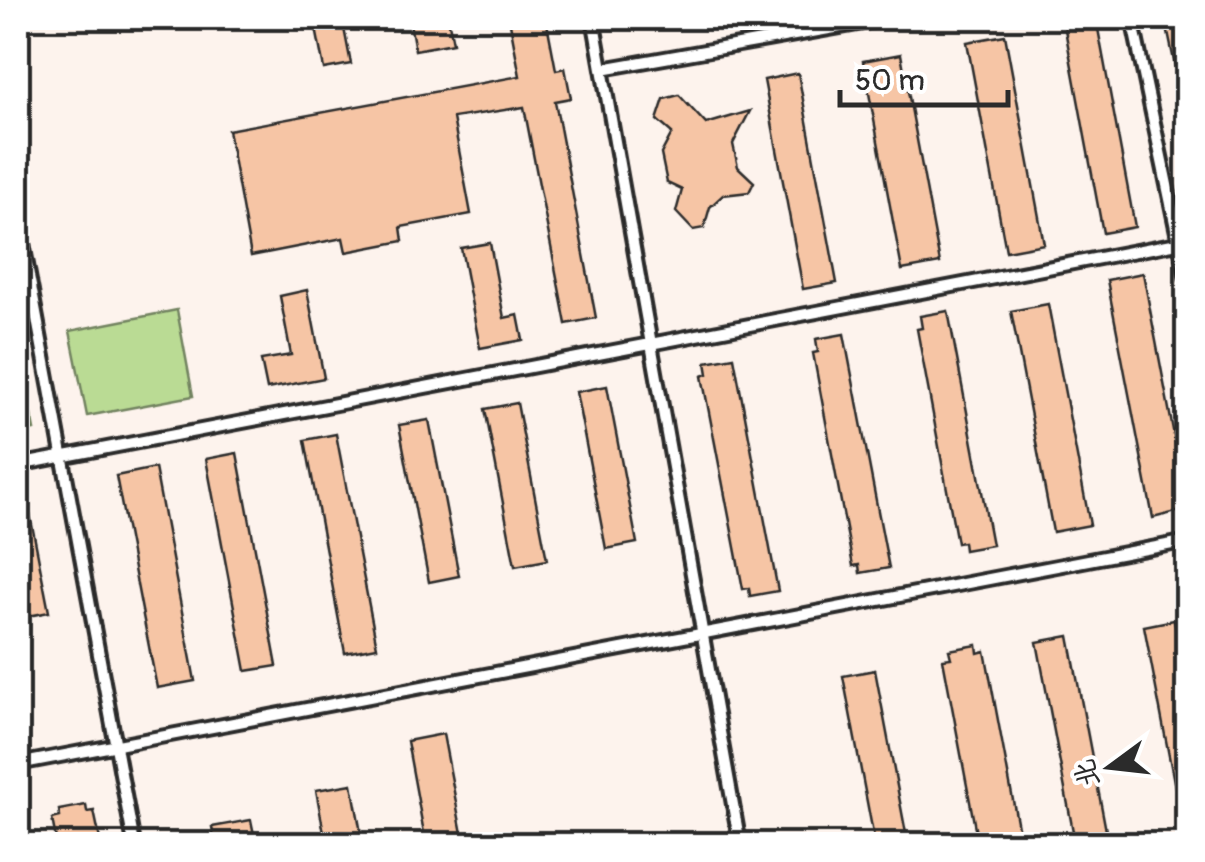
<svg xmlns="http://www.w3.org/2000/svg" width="1205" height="862" viewBox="0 0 1205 862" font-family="Pangolin,'LXGW WenKai TC',sans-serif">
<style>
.green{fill:#badb94;stroke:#728360;stroke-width:2.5}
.building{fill:#f6c5a5;stroke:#2b2b2b;stroke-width:2.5}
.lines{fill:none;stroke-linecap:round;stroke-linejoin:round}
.service-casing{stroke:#2b2b2b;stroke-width:18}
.service{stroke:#fff;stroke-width:10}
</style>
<rect width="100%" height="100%" fill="#fdf3ed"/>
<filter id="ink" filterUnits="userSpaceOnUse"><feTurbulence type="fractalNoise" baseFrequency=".01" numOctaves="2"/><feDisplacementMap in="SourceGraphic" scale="20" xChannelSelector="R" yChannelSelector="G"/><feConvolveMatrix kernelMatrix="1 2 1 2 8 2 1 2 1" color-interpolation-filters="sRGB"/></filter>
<g filter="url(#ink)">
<g class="green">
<polygon points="177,310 193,396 87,416 70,331"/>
<polygon points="18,346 34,430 18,433"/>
</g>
<g class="building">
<polygon points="314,18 342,18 351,64 324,69"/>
<polygon points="409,18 448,18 453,43 415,50"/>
<polygon points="509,18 546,18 556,70 565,68 571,98 555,101 596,318 566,324 524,107 453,118 471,214 401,227 403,241 346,252 343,238 251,256 228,130 520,76"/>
<polygon points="1096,18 1135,227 1103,233 1064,24"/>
<polygon points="1165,18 1188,18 1188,85 1179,85"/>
<polygon points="1005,35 1044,244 1006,251 967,42"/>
<polygon points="901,54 940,263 902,270 863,61"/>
<polygon points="798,73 837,283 803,289 764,80"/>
<polygon points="679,95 706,124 750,111 733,144 738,167 754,182 749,192 723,195 710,207 704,228 693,230 676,212 682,190 667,183 661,154 672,133 657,120 664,99"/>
<polygon points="490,243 504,318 518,315 523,340 480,348 461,248"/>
<polygon points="1143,273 1188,509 1153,518 1107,280"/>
<polygon points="307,290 324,378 267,389 261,360 291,355 280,296"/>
<polygon points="1048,304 1090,525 1053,532 1011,311"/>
<polygon points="948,311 992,545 964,550 963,542 957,543 917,329 922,328 920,316"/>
<polygon points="844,334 889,568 860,573 859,565 853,566 813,353 818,352 816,339"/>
<polygon points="734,357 778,591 750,596 749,588 743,589 702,376 708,374 706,362"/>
<polygon points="607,386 637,543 606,549 576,392"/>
<polygon points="517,403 547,560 515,566 485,409"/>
<polygon points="429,420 459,576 429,582 399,425"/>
<polygon points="336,434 377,647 345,653 305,440"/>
<polygon points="237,453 277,666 246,671 206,459"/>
<polygon points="155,468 195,681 157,688 116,476"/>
<polygon points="26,494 49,612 18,618 18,495"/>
<polygon points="1174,620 1188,689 1188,807 1179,808 1144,626"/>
<polygon points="1069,636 1107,836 1075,842 1037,642"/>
<polygon points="977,645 978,653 985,651 1021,843 978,844 943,659 951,658 949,650"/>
<polygon points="875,670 908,844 875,844 843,676"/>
<polygon points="443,734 464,844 426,844 407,741"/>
<polygon points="352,784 363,844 326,844 316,790"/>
<polygon points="86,805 87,812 94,811 101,844 57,844 52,819 60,817 59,810"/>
<polygon points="251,820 256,844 215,844 212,827"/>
</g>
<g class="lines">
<defs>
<g id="service">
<polyline points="593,18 740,844"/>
<polyline points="1132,18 1188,285"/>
<polyline points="602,69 892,18"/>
<polyline points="18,216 134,844"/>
<polyline points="18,465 1188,241"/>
<polyline points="18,764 1188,541"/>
</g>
</defs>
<use href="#service" class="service-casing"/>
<use href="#service" class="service"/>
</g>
</g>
<rect width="1205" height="862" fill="none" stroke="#fff" stroke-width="60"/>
<rect x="30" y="30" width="1145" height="802" fill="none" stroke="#2b2b2b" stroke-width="4" filter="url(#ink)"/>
<g transform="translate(1110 767) rotate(255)" stroke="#ffffff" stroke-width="8" paint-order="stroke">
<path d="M0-8L18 38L0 25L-18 38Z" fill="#2b2b2b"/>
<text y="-15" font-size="28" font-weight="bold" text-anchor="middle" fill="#2b2b2b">北</text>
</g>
<path d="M840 90v15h168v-15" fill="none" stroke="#2b2b2b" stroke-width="5"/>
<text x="855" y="90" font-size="30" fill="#2b2b2b" stroke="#ffffff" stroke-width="8" paint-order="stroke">50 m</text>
</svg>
